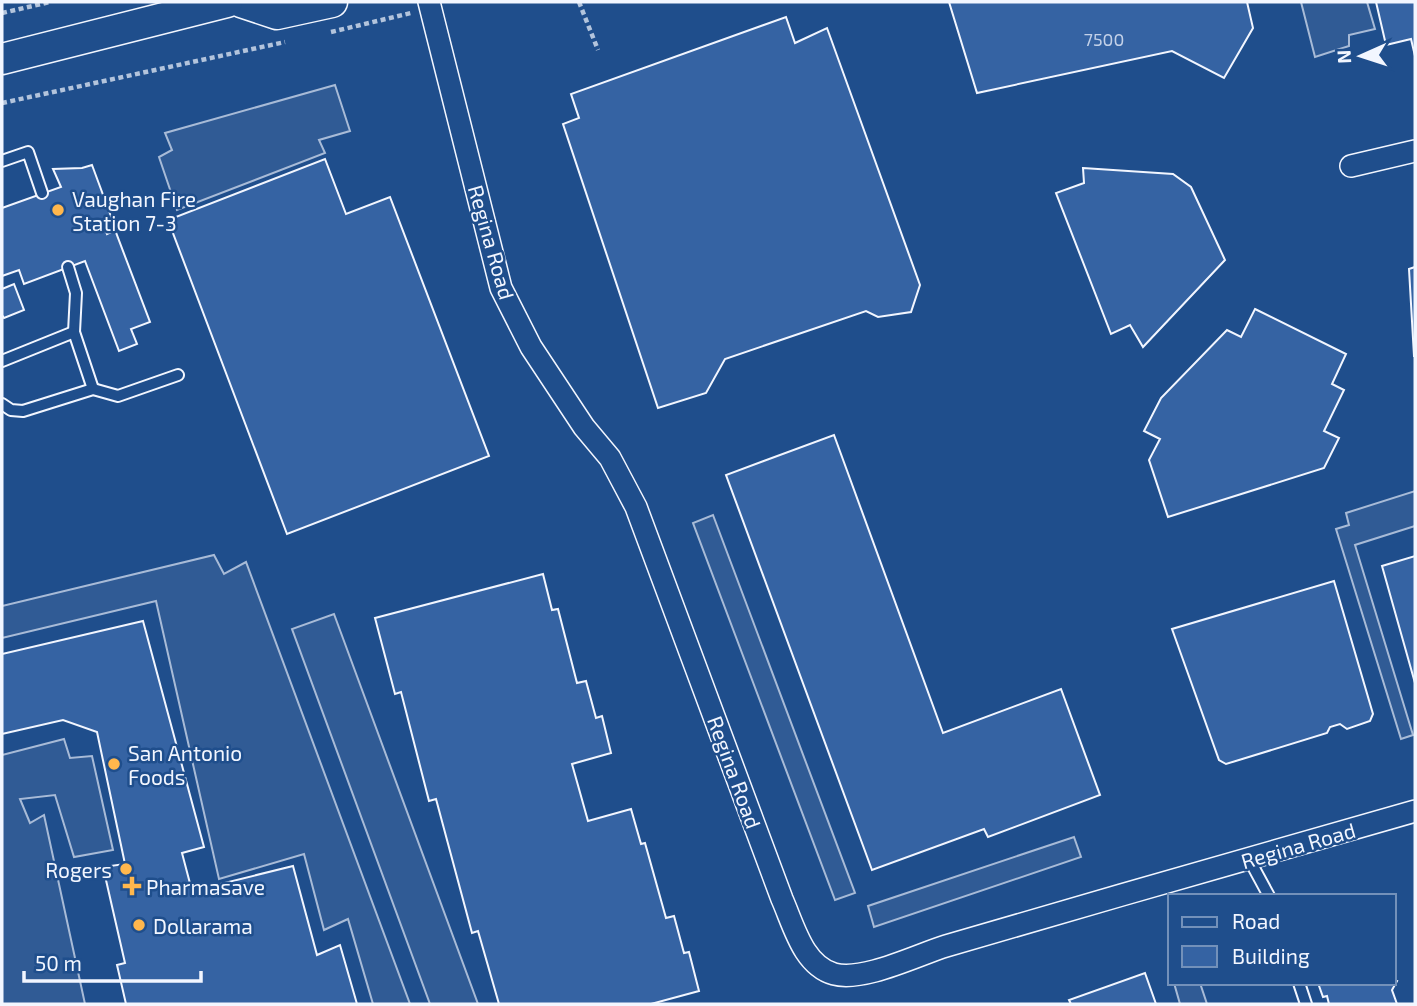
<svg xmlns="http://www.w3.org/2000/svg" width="1417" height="1006" viewBox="0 0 1417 1006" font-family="'Exo 2',sans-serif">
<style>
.parking{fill:#305b95;stroke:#a8bbd7;stroke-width:2}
.building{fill:#3563a3;stroke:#f2f6ff;stroke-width:2}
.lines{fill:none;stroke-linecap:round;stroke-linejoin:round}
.service-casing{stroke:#f2f6ff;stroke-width:14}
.minor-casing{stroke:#f2f6ff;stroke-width:24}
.secondary-casing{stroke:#f2f6ff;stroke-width:33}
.path{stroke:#b3c4dc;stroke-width:4.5;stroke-dasharray:5 3.5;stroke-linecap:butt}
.service{stroke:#1f4e8c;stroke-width:10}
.minor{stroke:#1f4e8c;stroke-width:21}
.secondary{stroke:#1f4e8c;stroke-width:30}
.poi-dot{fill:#ffb74d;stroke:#1f4e8c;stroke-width:2.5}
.labels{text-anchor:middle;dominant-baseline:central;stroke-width:5;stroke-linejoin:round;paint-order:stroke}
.number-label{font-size:18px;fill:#c3d1e8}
.poi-label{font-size:21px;fill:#f2f6ff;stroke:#1f4e8c;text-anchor:start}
.street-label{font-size:21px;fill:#f2f6ff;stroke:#1f4e8c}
</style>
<rect width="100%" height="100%" fill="#1f4e8c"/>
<g class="parking">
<polygon points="1301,2 1367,2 1375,29 1349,35 1349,46 1315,57"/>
<polygon points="335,85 350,131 319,140 325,153 177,210 159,157 172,150 165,133"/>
<polygon points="1415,491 1415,526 1355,545 1413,735 1401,739 1336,529 1349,525 1346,513"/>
<polygon points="713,515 855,893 835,900 693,523"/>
<polygon points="214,555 224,574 246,562 410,1004 373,1004 348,919 324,930 304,854 219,879 156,601 2,638 2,606"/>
<polygon points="334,614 478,1004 430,1004 292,629"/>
<polygon points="64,739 70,758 92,756 113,850 74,857 55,795 20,799 30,823 44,815 85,1004 2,1004 2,755"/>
<polygon points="1074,837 1081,857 874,927 868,906"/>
<polygon points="1174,983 1200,983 1207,1004 1180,1004"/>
</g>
<g class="building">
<polygon points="949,2 1247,2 1253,28 1224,78 1172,51 977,93"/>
<polygon points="1376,2 1415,2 1415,56 1411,39 1386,45"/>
<polygon points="786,17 795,43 827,28 920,285 911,312 878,317 866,311 725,359 706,393 658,408 563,124 579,118 571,94"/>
<polygon points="325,159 346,214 390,197 489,456 287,534 168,220"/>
<polygon points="92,165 112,219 103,223 107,234 115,230 150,322 131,329 137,344 119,351 85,261 24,284 19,270 2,276 2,208 61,187 53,169 82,168"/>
<polygon points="1083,168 1173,174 1191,187 1225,260 1143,347 1130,325 1111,334 1056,193 1084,183"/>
<polygon points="1415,267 1415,356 1414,356 1409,269"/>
<polygon points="14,284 24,310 4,318 2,315 2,289"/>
<polygon points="1255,309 1346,354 1332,384 1344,390 1324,431 1339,438 1324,468 1168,517 1149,460 1160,439 1144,431 1161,398 1227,330 1241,337"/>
<polygon points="834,435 943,733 1061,689 1100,795 988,837 984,829 872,870 726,475"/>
<polygon points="1415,556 1415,683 1382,566"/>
<polygon points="543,574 552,610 558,609 577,683 586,681 596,718 602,716 611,753 572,764 588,821 631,809 641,844 645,843 666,918 674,916 684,953 689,952 699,991 651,1004 499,1004 478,931 472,933 436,799 429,801 401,692 395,694 375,618"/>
<polygon points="1334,581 1373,714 1370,721 1347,729 1340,724 1330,727 1327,733 1226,764 1219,760 1172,629"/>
<polygon points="143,621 204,847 182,853 192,891 293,866 317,955 340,945 357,1004 126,1004 117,965 125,963 103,867 125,864 97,732 63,720 2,734 2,654"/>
<polygon points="1145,973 1156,1004 1071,1004 1069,1000"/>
<polygon points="1394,980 1397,981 1392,990 1397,1004 1329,1004 1327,996 1323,997 1318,983 1394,983"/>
</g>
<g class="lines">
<defs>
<g id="service">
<polyline points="2,161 28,152 42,193"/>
<polyline points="68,267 76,293 74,332"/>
<polyline points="2,361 74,332 93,389"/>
<polyline points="2,404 11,410 23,411 93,389 118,396 178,375"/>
<polyline points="1249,859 1269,896"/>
<polyline points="1299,983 1306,1004"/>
</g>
<g id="minor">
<path d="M 429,2 L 501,288 L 531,347 L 584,427 L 610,458 L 636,507 L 782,899 C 794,926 803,965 834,974 C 863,982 917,955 946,946 C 1102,900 1259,856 1415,811"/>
<polyline points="1351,166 1415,151"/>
</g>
<g id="secondary">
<polyline points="241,2 277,14 332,2"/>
<polyline points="2,59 227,2"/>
</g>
</defs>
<use href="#service" class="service-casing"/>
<use href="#minor" class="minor-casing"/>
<use href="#secondary" class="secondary-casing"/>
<g class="path">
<polyline points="579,2 598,50"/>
<polyline points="2,13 50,2"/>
<polyline points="331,32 411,13"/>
<polyline points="2,103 285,42"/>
</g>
<use href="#service" class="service"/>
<use href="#minor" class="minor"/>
<use href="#secondary" class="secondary"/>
</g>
<g class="poi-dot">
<circle cx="58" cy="210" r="7"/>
<circle cx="114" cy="764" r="7"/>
<circle cx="126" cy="869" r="7"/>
<path d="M128.5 875.5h7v7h7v7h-7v7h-7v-7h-7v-7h7z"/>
<circle cx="139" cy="925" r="7"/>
</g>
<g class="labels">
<g class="number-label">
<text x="1104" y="39">7500</text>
</g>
<g class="poi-label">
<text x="72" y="198">Vaughan Fire<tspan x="72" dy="24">Station 7-3</tspan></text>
<text x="128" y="752">San Antonio<tspan x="128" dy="24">Foods</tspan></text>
<text x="112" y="869" text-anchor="end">Rogers</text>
<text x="146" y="886">Pharmasave</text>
<text x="153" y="925">Dollarama</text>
</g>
<g class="street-label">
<text transform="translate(492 242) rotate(74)">Regina Road</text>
<text transform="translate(735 772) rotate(70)">Regina Road</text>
<text transform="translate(1298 845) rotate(-16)">Regina Road</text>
</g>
</g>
<rect width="1417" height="1006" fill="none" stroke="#f2f6ff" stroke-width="7"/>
<rect x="1168" y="894" width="228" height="91" fill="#1f4e8c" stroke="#7391ba" stroke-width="2"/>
<rect x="1182" y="917" width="35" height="10" fill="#1f4e8c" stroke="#7391ba" stroke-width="2"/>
<text x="1232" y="929" font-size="21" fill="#f2f6ff">Road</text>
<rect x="1182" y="946" width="35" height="21" fill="#3563a3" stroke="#7391ba" stroke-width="2"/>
<text x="1232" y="964" font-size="21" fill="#f2f6ff">Building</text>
<g transform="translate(1361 56) rotate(267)" stroke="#1f4e8c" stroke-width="5" paint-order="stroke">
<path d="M0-5L12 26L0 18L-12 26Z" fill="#f2f6ff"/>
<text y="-10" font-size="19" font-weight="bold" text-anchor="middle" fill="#f2f6ff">N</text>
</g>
<path d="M24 971v10h177v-10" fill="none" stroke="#f2f6ff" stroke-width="3.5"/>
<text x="35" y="971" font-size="21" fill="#f2f6ff" stroke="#1f4e8c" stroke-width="5" paint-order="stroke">50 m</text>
</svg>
